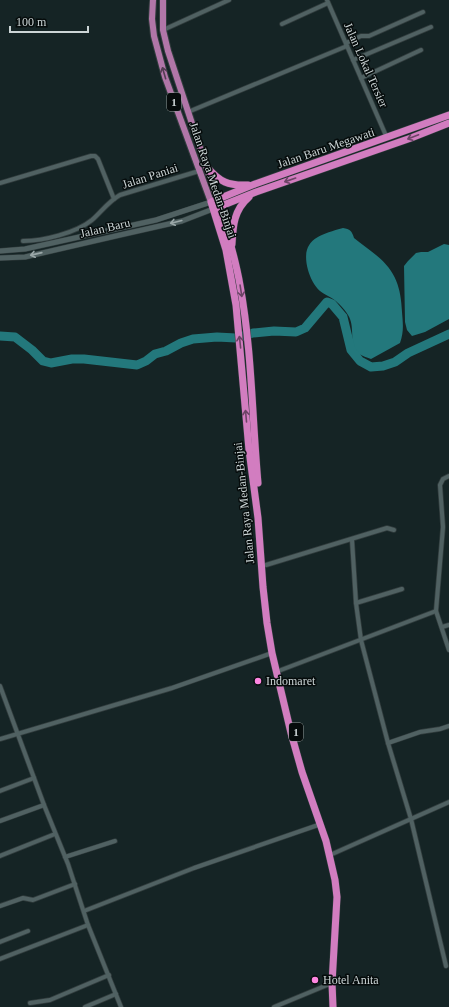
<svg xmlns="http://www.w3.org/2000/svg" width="449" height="1007" viewBox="0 0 449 1007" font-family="'Times New Roman',serif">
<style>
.water{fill:#23787c}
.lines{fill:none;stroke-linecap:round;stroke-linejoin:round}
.river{stroke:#23787c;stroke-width:9}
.minor-casing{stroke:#323d3e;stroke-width:5.5}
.tertiary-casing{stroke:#323d3e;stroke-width:6}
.primary-casing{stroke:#323d3e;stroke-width:8}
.trunk-casing{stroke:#323d3e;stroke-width:8}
.minor{stroke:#506162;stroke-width:4}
.tertiary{stroke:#506162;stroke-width:5}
.primary{stroke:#b176a8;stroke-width:6}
.trunk{stroke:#d27dc0;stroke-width:7}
.oneway{stroke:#533c52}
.oneway2{stroke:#6c4466}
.oneway3{stroke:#9aa7a8}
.poi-dot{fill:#fe86e1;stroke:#060c0c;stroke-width:1.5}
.labels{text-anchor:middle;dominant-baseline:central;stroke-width:3;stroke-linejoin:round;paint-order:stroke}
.shield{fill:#060c0c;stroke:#919999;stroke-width:1}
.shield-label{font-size:11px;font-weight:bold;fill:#ccd5d6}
.street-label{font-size:12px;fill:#ccd5d6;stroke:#060c0c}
.poi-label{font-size:12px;fill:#ccd5d6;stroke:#060c0c;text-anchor:start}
</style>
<rect width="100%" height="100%" fill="#152425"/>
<g class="water">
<path d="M 343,228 C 350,229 352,231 354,238 C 361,244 369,249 376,255 C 396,271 401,288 402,312 C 403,324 404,332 400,343 L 371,359 C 366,357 359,355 355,351 C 350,344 355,325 348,315 C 344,308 335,299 328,296 C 325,294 322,293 320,291 C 314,286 310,277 308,270 C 300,240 318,235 343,228 Z"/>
<polygon points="444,244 449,245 449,319 425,332 412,336 407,330 405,322 404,266 408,261 416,253 421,252 428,252"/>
</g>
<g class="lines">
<polyline class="river" points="0,336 15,337 32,350 43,361 51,363 72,359 84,359 137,365 146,361 155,354 166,351 181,343 193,339 217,337 236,338 253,333 274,331 296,332 305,328 327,302 332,304 343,317 351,350 360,361 371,367 383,366 395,362 408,353 449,334"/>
<defs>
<g id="minor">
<polyline points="327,0 387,138"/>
<polyline points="282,24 328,3"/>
<polyline points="163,30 229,0"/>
<polyline points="346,43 361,36 369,36 423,12"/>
<polyline points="353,60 431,27"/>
<polyline points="361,78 421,50"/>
<polyline points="188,112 347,46"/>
<polyline points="0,183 91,156 95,156 98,159 114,199"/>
<path d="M 23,241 C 43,241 76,233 92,220 C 101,212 109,201 120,195 L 199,171"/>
<polyline points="449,476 443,479 440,485 443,527 436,611 449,650"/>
<polyline points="352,540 356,603 361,640 388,743 411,819 446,966"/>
<polyline points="266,565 387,528 394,530"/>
<polyline points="356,603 402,589"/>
<polyline points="442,627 449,625"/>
<polyline points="281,670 436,611"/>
<polyline points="0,686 44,805 68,864 88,925 121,1007"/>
<polyline points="0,739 172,688 272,653"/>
<polyline points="388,743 420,732 440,729 449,726"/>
<polyline points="0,791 34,778"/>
<polyline points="0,821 44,805"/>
<polyline points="330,855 449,802"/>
<polyline points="0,856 55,834"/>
<polyline points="65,857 115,841"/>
<polyline points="0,906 23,898 33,900 75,884"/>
<polyline points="84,911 194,868 321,824"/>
<polyline points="0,942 28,931"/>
<polyline points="0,959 88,925"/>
<polyline points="30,1003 50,1000 109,975"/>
<polyline points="85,1007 116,994"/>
<polyline points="274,1007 332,983"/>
</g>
<g id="tertiary">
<polyline points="0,251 25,249 156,220 211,202"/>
<polyline points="0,258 25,257 120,235 182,221 213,209"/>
</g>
<g id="primary">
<polyline points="153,0 152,19 154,36 165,77 211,202"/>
<polyline points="163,0 163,30 168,51 217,199"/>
</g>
<g id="trunk">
<path d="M 207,167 C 220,182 228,186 248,185"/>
<path d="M 217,199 C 226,227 235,256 240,285 C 252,350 252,417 258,483"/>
<polyline points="216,208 256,192 411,138 449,123"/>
<path d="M 232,244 C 233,225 234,210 249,197"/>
<polyline points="333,1007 332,983 337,897 335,880 326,841 302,772 291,733 272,653 267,623 263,587 258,518 249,450 236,305 226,250 211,202 255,184 449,115"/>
</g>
</defs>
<use href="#minor" class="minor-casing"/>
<use href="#tertiary" class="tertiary-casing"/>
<use href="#primary" class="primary-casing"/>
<use href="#trunk" class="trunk-casing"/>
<use href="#minor" class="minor"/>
<use href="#tertiary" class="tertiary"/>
<use href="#primary" class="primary"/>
<use href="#trunk" class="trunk"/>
</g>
<defs><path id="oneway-shaft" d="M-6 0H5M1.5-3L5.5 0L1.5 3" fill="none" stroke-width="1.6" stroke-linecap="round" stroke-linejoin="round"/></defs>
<use class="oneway" href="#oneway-shaft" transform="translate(164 73) rotate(-106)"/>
<g class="oneway2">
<use href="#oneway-shaft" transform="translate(413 137) rotate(159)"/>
<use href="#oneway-shaft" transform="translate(290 180) rotate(161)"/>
<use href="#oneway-shaft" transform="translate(241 291) rotate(81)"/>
<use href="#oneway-shaft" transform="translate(240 342) rotate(-96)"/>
<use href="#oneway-shaft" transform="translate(246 416) rotate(-95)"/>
</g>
<g class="oneway3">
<use href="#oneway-shaft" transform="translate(176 222) rotate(166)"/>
<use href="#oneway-shaft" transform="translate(36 254) rotate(167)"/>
</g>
<g class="poi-dot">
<circle cx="258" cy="681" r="4"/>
<circle cx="315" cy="980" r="4"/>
</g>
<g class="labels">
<g class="shield">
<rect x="167" y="93" width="14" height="18" rx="3"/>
<rect x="289" y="723" width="14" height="18" rx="3"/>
</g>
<g class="shield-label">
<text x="174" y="102">1</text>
<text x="296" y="732">1</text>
</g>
<g class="street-label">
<text transform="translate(366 65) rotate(66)">Jalan Lokal Tersier</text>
<text transform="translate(326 148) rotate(-19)">Jalan Baru Megawati</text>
<text transform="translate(150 176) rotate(-18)">Jalan Paniai</text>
<text transform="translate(213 180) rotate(71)">Jalan Raya Medan-Binjai</text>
<text transform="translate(105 228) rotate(-13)">Jalan Baru</text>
<text transform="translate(244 503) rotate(-96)">Jalan Raya Medan-Binjai</text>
</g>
<g class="poi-label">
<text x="266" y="681">Indomaret</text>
<text x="323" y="980">Hotel Anita</text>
</g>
</g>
<path d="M10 26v6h78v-6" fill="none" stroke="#ccd5d6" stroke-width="2"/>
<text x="16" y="26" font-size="12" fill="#ccd5d6" stroke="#060c0c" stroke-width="3" paint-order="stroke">100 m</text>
</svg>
